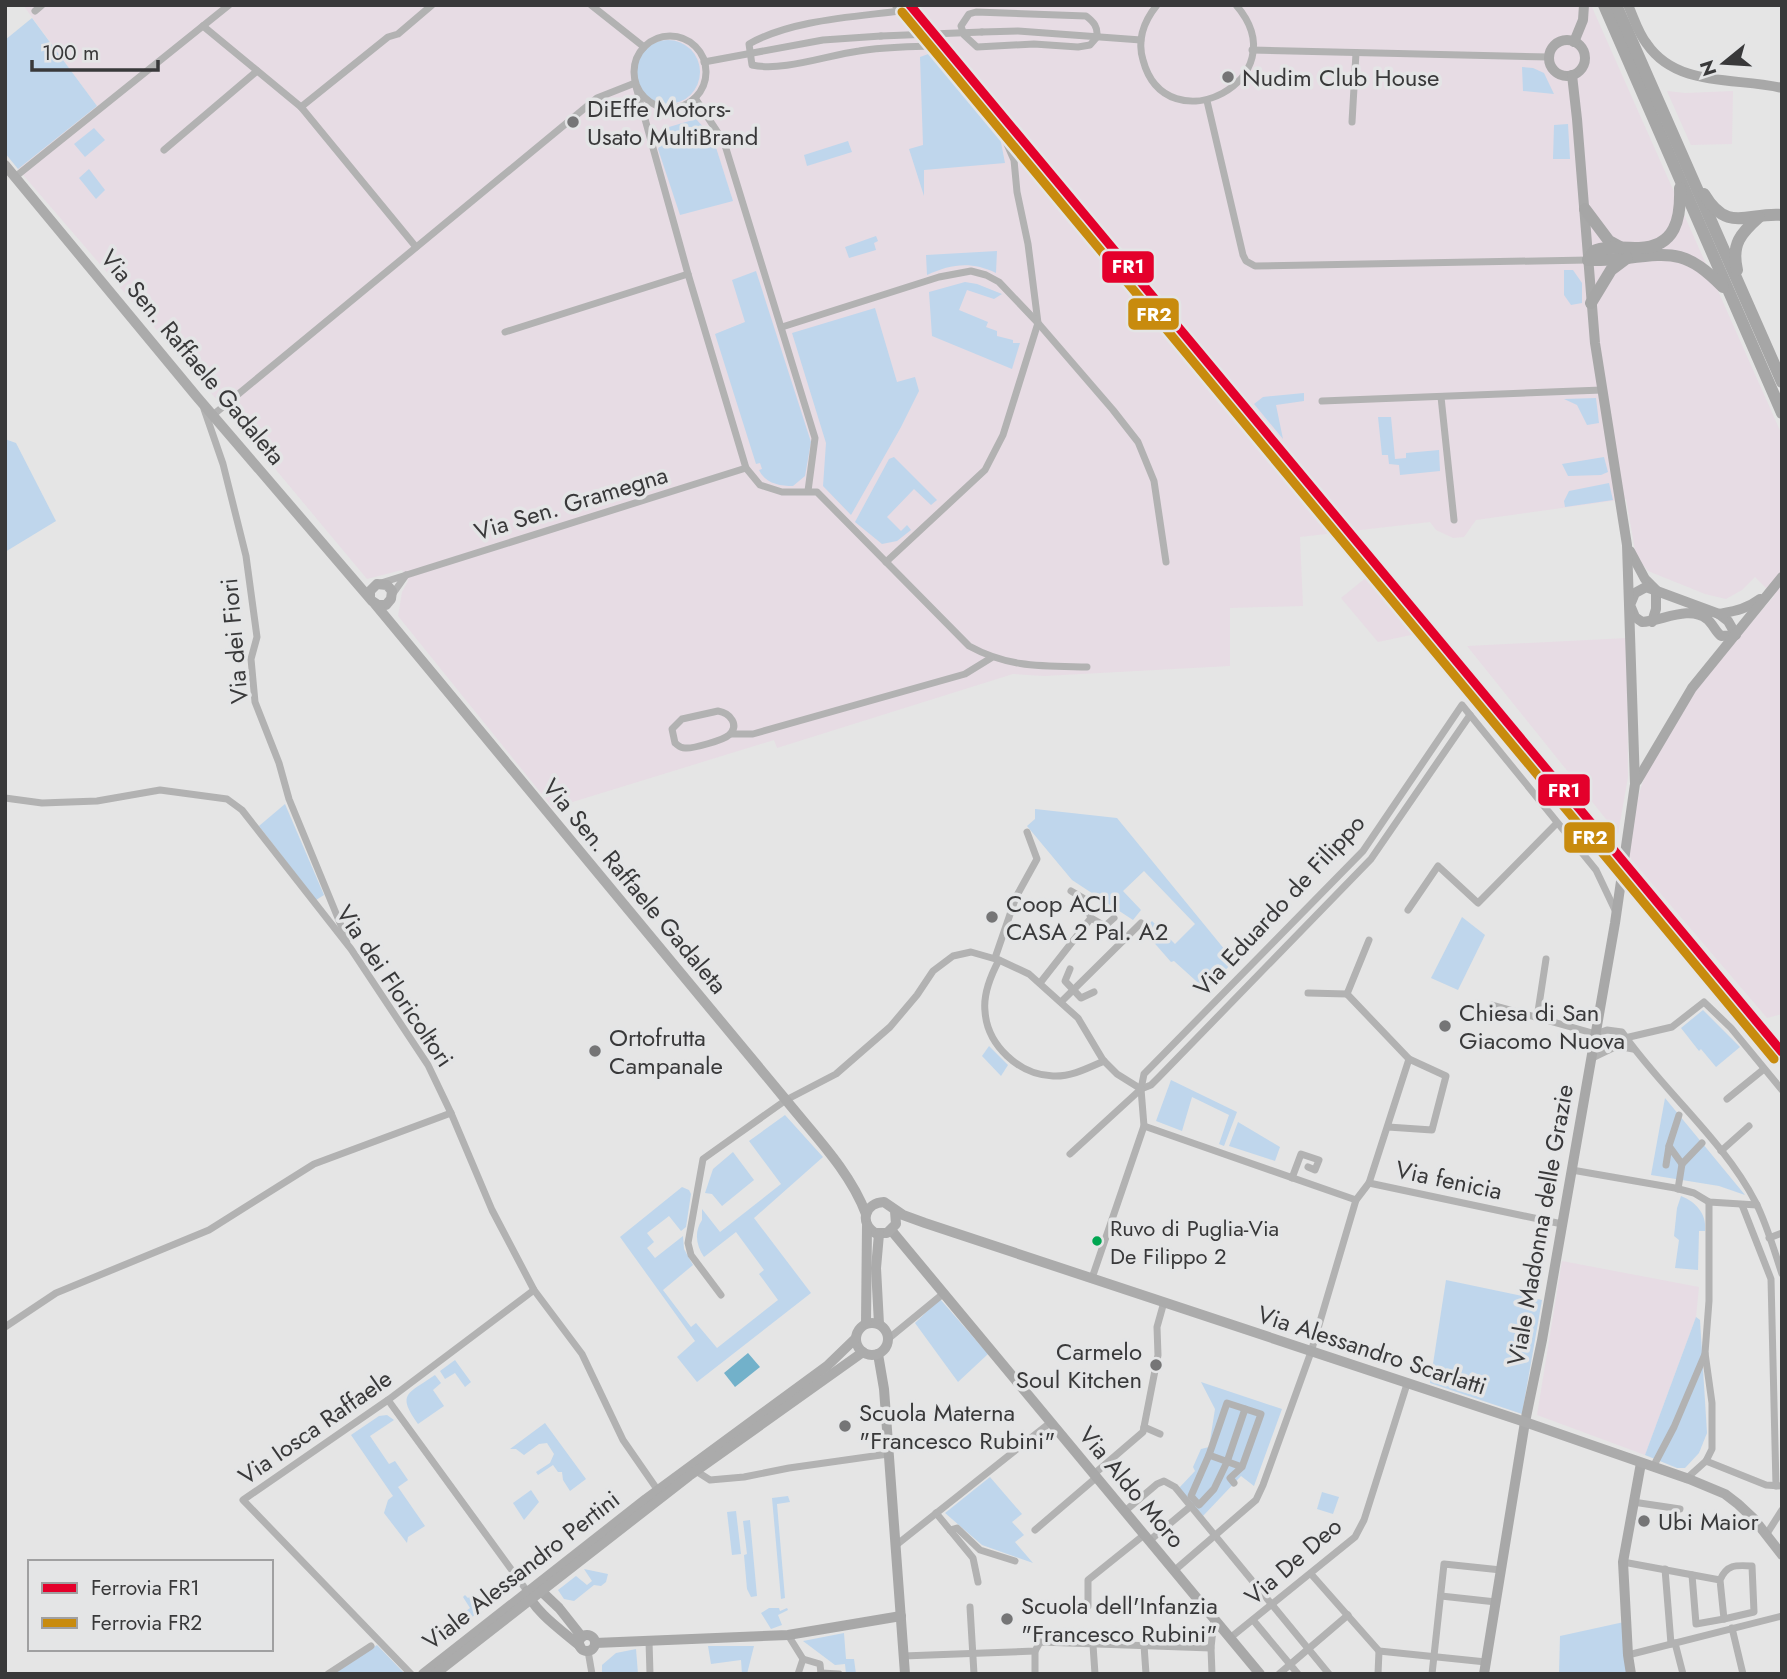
<svg xmlns="http://www.w3.org/2000/svg" width="1787" height="1679" viewBox="0 0 1787 1679" font-family="Jost,sans-serif">
<style>
.industrial{fill:#e7dce4}
.green{fill:#bfd6ec}
.water{fill:#72b1ca}
.lines{fill:none;stroke-linecap:round;stroke-linejoin:round}
.street{stroke:#b2b2b2;stroke-width:7}
.secondary{stroke:#a8a8a8;stroke-width:10}
.primary{stroke:#ababab;stroke-width:10}
.highway{stroke:#a6a6a6;stroke-width:12}
.street-bridge{stroke:#b2b2b2;stroke-width:7}
.rail-1-casing{stroke:#e4e5e6;stroke-width:14}
.rail-2-casing{stroke:#e4e5e6;stroke-width:14}
.rail-1{stroke:#e4002b;stroke-width:9}
.rail-2{stroke:#c88b0e;stroke-width:9}
.poi-dot{fill:#757576;stroke:#e4e5e6;stroke-width:2.5}
.bus-dot{fill:#00a651;stroke:#e4e5e6;stroke-width:2.5}
.labels{text-anchor:middle;dominant-baseline:central;stroke-width:7;stroke-linejoin:round;paint-order:stroke}
.bus-label{font-size:22px;fill:#39393a;stroke:#e4e5e6;text-anchor:start}
.poi-label{font-size:24px;fill:#39393a;stroke:#e4e5e6;text-anchor:start}
.street-label{font-size:24px;fill:#39393a;stroke:#e4e5e6}
.line-badge{stroke:#e4e5e6;stroke-width:2.5}
.badge-label{font-size:19px;text-anchor:middle;font-weight:bold;fill:#fff}
</style>
<rect width="100%" height="100%" fill="#e5e5e5"/>
<g class="industrial">
<polygon points="23,5 1591,5 1782,435 1782,1014 1767,1018 1631,859 1628,851 1639,794 1647,769 1695,689 1774,596 1755,577 1742,590 1726,599 1705,594 1648,571 1636,556 1626,499 1476,520 1464,537 1453,538 1436,530 1430,522 1300,537 1303,606 1230,608 1230,666 1044,676 1013,674 777,748 774,740 553,808 398,616 402,592 408,581 402,570 367,579 236,422 18,169 97,106"/>
<polygon points="1667,91 1685,93 1733,91 1732,144 1691,145"/>
<polygon points="1373,572 1425,632 1378,642 1341,598"/>
<polygon points="1627,638 1628,777 1618,834 1467,646"/>
<polygon points="1562,1261 1699,1287 1696,1317 1645,1455 1537,1415"/>
</g>
<g class="green">
<polygon points="32,18 97,106 18,169 5,153 5,40"/>
<circle cx="668" cy="72" r="32"/>
<polygon points="931,53 1000,137 1005,163 924,170 924,196 909,149 923,145 920,57"/>
<polygon points="1522,67 1533,68 1544,73 1554,94 1523,91"/>
<polygon points="696,119 713,138 733,201 680,215 658,149 669,127"/>
<polygon points="1568,124 1570,159 1553,159 1554,125"/>
<polygon points="94,128 105,140 85,157 74,144"/>
<polygon points="848,141 852,152 807,166 804,155"/>
<polygon points="89,169 105,190 96,199 79,178"/>
<polygon points="876,236 878,241 874,243 876,250 849,258 845,247"/>
<path d="M 997,251 L 996,273 C 971,261 951,264 927,275 L 926,255 Z"/>
<polygon points="1564,270 1573,270 1582,283 1582,303 1571,305 1564,295"/>
<path d="M 756,271 L 811,442 L 805,476 L 793,486 C 779,486 765,483 759,470 L 762,469 L 760,463 L 756,464 L 715,334 L 745,322 L 732,280 Z"/>
<polygon points="965,282 977,284 1002,294 994,299 967,290 959,310 988,322 986,327 997,331 997,336 1013,340 1013,343 1020,343 1012,369 932,336 929,292"/>
<polygon points="875,308 897,382 915,377 919,391 901,427 851,515 823,486 826,443 792,333"/>
<polygon points="1304,393 1304,401 1276,405 1283,439 1254,404 1263,397"/>
<polygon points="1596,398 1599,423 1587,425 1577,405 1564,399"/>
<polygon points="1378,417 1391,417 1395,459 1406,458 1406,453 1439,450 1440,471 1400,475 1399,465 1389,464 1388,455 1382,455"/>
<polygon points="5,439 16,443 56,521 5,552"/>
<polygon points="894,457 937,500 931,505 914,489 887,517 901,531 907,525 911,530 897,541 882,544 855,522 889,459"/>
<polygon points="1604,457 1608,472 1601,475 1568,476 1562,464"/>
<polygon points="1609,483 1613,500 1565,507 1564,501 1569,491"/>
<polygon points="285,804 324,895 316,900 259,826"/>
<polygon points="1035,809 1117,818 1234,961 1206,990 1174,961 1171,962 1143,930 1152,921 1175,944 1195,924 1144,871 1123,891 1141,910 1133,920 1072,880 1027,826 1035,819"/>
<polygon points="1462,917 1485,935 1458,990 1431,978"/>
<polygon points="1703,1010 1740,1047 1716,1067 1701,1049 1699,1051 1681,1028"/>
<polygon points="989,1046 1008,1065 1001,1076 982,1056"/>
<polygon points="1171,1080 1237,1112 1224,1146 1219,1144 1229,1115 1192,1097 1182,1131 1156,1121"/>
<polygon points="1665,1098 1745,1195 1719,1186 1651,1175"/>
<path d="M 785,1115 L 823,1157 L 754,1218 L 811,1293 L 697,1382 L 677,1357 L 695,1341 L 620,1237 L 682,1187 L 689,1190 L 691,1194 L 686,1227 L 681,1231 L 669,1216 L 647,1233 L 654,1242 L 647,1248 L 655,1258 L 683,1236 L 684,1249 L 693,1265 L 663,1290 L 691,1327 L 696,1323 L 717,1348 L 778,1300 L 759,1274 L 764,1270 L 736,1232 L 704,1257 C 696,1245 694,1232 702,1220 L 702,1209 L 720,1232 L 781,1184 L 749,1141 Z"/>
<polygon points="1238,1122 1280,1147 1275,1161 1229,1146"/>
<polygon points="733,1152 754,1180 722,1206 712,1194 705,1193 713,1169"/>
<path d="M 1681,1196 C 1696,1202 1707,1214 1705,1231 L 1699,1231 L 1698,1270 L 1675,1268 L 1679,1240 L 1674,1236 L 1677,1208 Z"/>
<polygon points="1446,1280 1542,1300 1522,1414 1430,1383"/>
<polygon points="940,1299 988,1354 958,1382 915,1323"/>
<polygon points="1696,1317 1700,1320 1707,1433 1699,1453 1685,1468 1677,1468 1645,1455"/>
<polygon points="455,1360 471,1382 465,1387 455,1373 445,1379 440,1371"/>
<path d="M 435,1375 L 441,1383 L 433,1390 L 444,1406 L 418,1424 C 396,1393 408,1394 435,1375 Z"/>
<polygon points="1201,1382 1282,1409 1254,1486 1241,1476 1203,1516 1179,1488 1195,1471 1193,1467 1201,1449 1209,1447 1215,1409"/>
<polygon points="387,1415 394,1420 370,1436 389,1464 395,1461 408,1480 398,1487 425,1526 408,1537 407,1543 384,1513 388,1500 393,1496 351,1435 379,1416"/>
<polygon points="545,1423 586,1479 570,1491 563,1480 562,1472 558,1472 553,1465 538,1475 536,1472 550,1463 554,1454 547,1443 539,1444 524,1455 516,1449 510,1449"/>
<polygon points="990,1477 1022,1514 1012,1522 1024,1535 1015,1542 1033,1563 982,1545 945,1513"/>
<polygon points="531,1490 539,1502 524,1520 513,1503"/>
<polygon points="1322,1492 1339,1497 1333,1514 1317,1509"/>
<polygon points="788,1496 790,1502 777,1504 785,1598 781,1599 772,1498"/>
<polygon points="736,1511 741,1554 732,1555 727,1512"/>
<polygon points="750,1520 757,1596 751,1597 747,1589 744,1555 747,1554 743,1521"/>
<polygon points="584,1569 608,1574 606,1582 601,1586 594,1585 574,1601 564,1599 558,1590 576,1576 587,1585 592,1581"/>
<polygon points="465,1595 468,1598 471,1596 480,1608 490,1600 492,1602 459,1627 454,1620 470,1608 463,1597"/>
<polygon points="769,1608 779,1608 780,1611 787,1608 788,1610 778,1615 782,1625 771,1629 761,1613"/>
<polygon points="1624,1622 1627,1674 1559,1674 1560,1636"/>
<polygon points="844,1633 846,1659 854,1659 856,1674 846,1674 845,1664 835,1665 803,1641"/>
<polygon points="377,1645 405,1674 334,1674"/>
<polygon points="708,1646 754,1646 747,1674 742,1674 741,1660 711,1664"/>
<polygon points="636,1649 638,1674 602,1674 602,1665 616,1653"/>
</g>
<polygon class="water" points="748,1353 760,1367 735,1387 724,1373"/>
<g class="lines">
<g class="street">
<polyline points="591,5 644,47"/>
<polyline points="895,5 1000,128 1014,160 1017,192 1028,244 1038,323 1113,410 1138,442 1154,481 1166,562"/>
<path d="M 1157,5 C 1144,21 1137,40 1143,60 C 1166,147 1301,80 1236,5"/>
<polyline points="35,11 42,5"/>
<path d="M 900,11 C 853,17 791,20 749,44 L 752,65 C 782,72 828,55 859,51 C 883,47 906,47 930,46"/>
<path d="M 976,12 L 1086,16 C 1094,22 1098,27 1097,37 L 1090,45 L 1078,47 L 1034,44 L 977,47 L 964,35 L 961,26 L 969,14 Z"/>
<polyline points="203,26 301,107 416,247"/>
<polyline points="982,32 1018,31 1141,40"/>
<circle cx="670" cy="72" r="36"/>
<polyline points="1252,50 1549,57"/>
<polyline points="704,62 823,40 881,36"/>
<polyline points="695,98 724,142 815,438 808,491"/>
<polyline points="1207,101 1243,255 1246,261 1255,266 1588,260"/>
<polyline points="301,107 388,37 398,34 432,5"/>
<polyline points="1352,122 1356,53"/>
<polyline points="164,150 257,71"/>
<polyline points="15,177 229,5"/>
<polyline points="782,327 939,277 971,271 986,275 999,282 1038,323 1003,435 985,470 886,562"/>
<polyline points="505,332 688,274"/>
<polyline points="1441,397 1454,520"/>
<polyline points="1322,401 1602,390"/>
<polyline points="204,409 223,464 246,556 257,637 251,659 255,702 279,763 289,799 347,940"/>
<path d="M 213,415 L 597,98 L 635,83 L 688,274 L 746,468 L 760,485 L 782,492 L 817,492 L 969,646 C 1009,668 1043,666 1087,667"/>
<polyline points="381,583 746,468"/>
<polyline points="392,595 406,575"/>
<path d="M 718,711 C 730,713 740,725 729,735 C 724,740 692,749 685,748 C 680,748 679,746 675,743 L 672,729 L 682,719 Z"/>
<polyline points="731,734 753,734 965,674 991,658"/>
<polyline points="5,798 42,803 97,801 160,790 227,799 242,810 351,949 428,1065 451,1113 492,1210 534,1290 582,1354 623,1440 659,1492"/>
<polyline points="1408,910 1438,866 1478,903 1557,823"/>
<polyline points="1091,918 1105,926 1114,918"/>
<polyline points="1369,940 1347,994 1409,1059"/>
<polyline points="995,958 1016,897 1037,859 1027,832"/>
<path d="M 999,960 C 991,975 983,993 985,1011 C 987,1045 1019,1075 1053,1076 C 1071,1077 1088,1068 1104,1061"/>
<polyline points="1070,969 1065,981 1081,998 1094,992"/>
<polyline points="1040,983 1091,918 1083,898 1071,891"/>
<polyline points="1308,993 1347,994"/>
<polyline points="1061,1002 1141,923"/>
<path d="M 1492,1005 L 1596,1034 L 1607,1030 L 1622,1032 C 1663,1091 1723,1139 1756,1203 C 1767,1225 1774,1250 1782,1274"/>
<polyline points="1537,1018 1546,959"/>
<polyline points="1625,1038 1672,1027 1704,1002 1731,1028 1782,1090"/>
<polyline points="1592,1058 1617,1046 1633,1049"/>
<polyline points="1727,1099 1764,1069"/>
<polyline points="1679,1115 1669,1146 1682,1164"/>
<polyline points="1144,1126 1356,1200"/>
<polyline points="1721,1151 1749,1126"/>
<polyline points="1070,1154 1141,1089 1151,1085 1159,1077 1371,859 1470,715"/>
<polyline points="1666,1165 1669,1146"/>
<polyline points="1572,1170 1675,1188 1694,1193 1709,1202 1757,1205"/>
<polyline points="1292,1178 1301,1154 1319,1160 1315,1170 1308,1167"/>
<polyline points="1369,1183 1562,1224"/>
<polyline points="1678,1189 1682,1164 1702,1143"/>
<polyline points="1742,1205 1771,1279 1776,1486"/>
<polyline points="1769,1238 1782,1233"/>
<polyline points="1092,1278 1144,1126 1141,1089 1144,1074 1363,851 1462,705 1596,870 1615,910"/>
<polyline points="721,1295 691,1255 688,1243 703,1159 786,1100 836,1074 890,1027 917,995 933,971 953,956 971,952 999,960 1029,974 1078,1018 1103,1060 1117,1074 1141,1089"/>
<polyline points="5,1327 56,1293 209,1230 314,1164 451,1113"/>
<polyline points="888,1339 944,1293"/>
<polyline points="388,1400 527,1591"/>
<polyline points="1144,1427 1160,1434"/>
<polyline points="1209,1455 1191,1496 1199,1505 1214,1489 1227,1462 1245,1409"/>
<polyline points="1706,1461 1712,1449 1712,1403 1705,1353 1709,1301 1709,1202"/>
<polyline points="1653,1467 1674,1427 1705,1354"/>
<polyline points="696,1471 710,1480 744,1477 789,1468 888,1454"/>
<polyline points="1094,1474 1143,1432 1158,1355 1157,1327 1164,1302"/>
<polyline points="1686,1479 1706,1461 1766,1485 1782,1486"/>
<polyline points="1234,1483 1230,1478 1242,1467 1209,1455 1227,1403 1261,1414 1242,1467"/>
<polyline points="1633,1502 1680,1509"/>
<polyline points="1125,1511 1157,1484 1164,1481 1175,1487 1329,1674"/>
<polyline points="936,1513 973,1558 978,1582"/>
<polyline points="950,1530 957,1528 980,1550 1015,1561"/>
<polyline points="1035,1530 1097,1477"/>
<polyline points="1766,1535 1782,1510"/>
<polyline points="1149,1541 1191,1506"/>
<polyline points="895,1546 1051,1422"/>
<path d="M 1623,1562 L 1720,1580 C 1727,1564 1736,1565 1752,1566 L 1754,1612 L 1724,1619 L 1720,1580"/>
<polyline points="1665,1569 1671,1644"/>
<polyline points="1175,1570 1256,1500 1263,1485 1311,1352 1356,1200 1369,1183 1409,1059 1446,1076 1432,1130 1388,1127"/>
<polyline points="1311,1574 1379,1651 1486,1662"/>
<polyline points="1692,1575 1696,1624 1724,1619"/>
<polyline points="1441,1596 1496,1602"/>
<polyline points="1088,1606 1088,1580 1144,1535"/>
<polyline points="970,1607 974,1674"/>
<polyline points="1253,1620 1298,1674"/>
<polyline points="1732,1628 1743,1674"/>
<polyline points="788,1635 803,1659 798,1674"/>
<polyline points="1230,1638 1355,1537 1364,1520 1407,1384"/>
<polyline points="649,1641 650,1674"/>
<polyline points="1675,1643 1683,1674"/>
<polyline points="1093,1645 1095,1674"/>
<polyline points="1144,1645 1146,1674"/>
<polyline points="588,1651 592,1674"/>
<polyline points="1035,1651 1035,1674"/>
<polyline points="1628,1655 1782,1616"/>
<polyline points="903,1656 1035,1651 1040,1642 1211,1648"/>
<polyline points="803,1659 820,1664 821,1674"/>
<polyline points="821,1673 839,1674"/>
<polyline points="328,1674 371,1646"/>
<polyline points="411,1674 243,1500 388,1400 534,1290"/>
<polyline points="1212,1674 1211,1648 1214,1619"/>
<polyline points="1279,1674 1348,1615"/>
<polyline points="1378,1674 1379,1651"/>
<polyline points="1432,1674 1444,1564 1501,1570"/>
</g>
<g class="secondary">
<path d="M 1628,5 C 1634,18 1638,33 1647,44 C 1677,88 1737,77 1782,88"/>
<circle cx="1567" cy="58" r="18"/>
<polyline points="1574,42 1583,20 1584,5"/>
<polyline points="1630,551 1645,579 1656,590 1656,609 1652,622"/>
<path d="M 1646,587 L 1719,614 L 1728,621 L 1736,635 L 1721,636 C 1715,631 1713,624 1707,619 C 1689,605 1662,621 1642,622 L 1635,617 L 1630,605 L 1635,593 Z"/>
<path d="M 1719,614 C 1734,611 1747,609 1760,599"/>
<polyline points="1637,781 1692,688 1782,577"/>
<polyline points="891,1230 1260,1674"/>
<polyline points="878,1354 884,1389 905,1674"/>
<circle cx="587" cy="1643" r="8"/>
<polyline points="595,1643 788,1635 901,1616"/>
<path d="M 580,1646 C 565,1633 532,1610 527,1591 L 540,1590 L 559,1608 L 582,1637"/>
<polyline points="1484,1674 1525,1422 1542,1340 1615,923 1635,784 1627,545 1595,343 1577,119 1572,75"/>
<polyline points="1631,1674 1628,1655 1623,1562 1641,1463"/>
</g>
<g class="primary">
<polyline points="5,165 197,397 372,601 378,605 386,605 391,599 392,591 387,585 377,584 370,591 370,598"/>
<path d="M 375,604 L 786,1100 C 814,1135 850,1171 866,1214"/>
<path d="M 895,1211 L 896,1224 L 887,1233 L 875,1233 C 859,1222 865,1203 884,1202 L 903,1215 L 925,1223 L 1525,1422 L 1689,1479 L 1725,1494 L 1738,1504 L 1754,1519 L 1782,1555"/>
<polyline points="879,1234 876,1268 879,1324"/>
<circle cx="872" cy="1339" r="16"/>
<polyline points="866,1323 867,1226"/>
<polyline points="423,1674 646,1499 827,1366 856,1338"/>
<polyline points="435,1674 689,1476 863,1352"/>
</g>
<g class="highway">
<polyline points="1604,5 1782,413"/>
<polyline points="1616,5 1782,382"/>
<path d="M 1704,194 C 1728,234 1747,212 1782,215"/>
<polyline points="1585,209 1609,241 1620,247"/>
<path d="M 1588,260 C 1601,260 1614,260 1627,258 C 1675,252 1688,252 1723,287"/>
<path d="M 1588,260 C 1589,259 1593,252 1594,251 C 1599,248 1605,248 1610,248 C 1620,247 1629,248 1639,248 C 1676,247 1681,218 1680,188"/>
<path d="M 1737,270 C 1731,244 1741,233 1759,217"/>
<polyline points="1591,303 1611,270 1627,258"/>
</g>
<polyline class="street-bridge" points="881,36 982,32"/>
<defs>
<polyline id="rail-1" points="910,5 1782,1052"/>
<polyline id="rail-2" points="902,12 1774,1059"/>
</defs>
<use href="#rail-1" class="rail-1-casing"/>
<use href="#rail-2" class="rail-2-casing"/>
<use href="#rail-1" class="rail-1"/>
<use href="#rail-2" class="rail-2"/>
</g>
<g class="poi-dot">
<circle cx="1228" cy="77" r="7"/>
<circle cx="573" cy="122" r="7"/>
<circle cx="992" cy="917" r="7"/>
<circle cx="1445" cy="1026" r="7"/>
<circle cx="595" cy="1051" r="7"/>
<circle cx="1156" cy="1365" r="7"/>
<circle cx="845" cy="1426" r="7"/>
<circle cx="1644" cy="1521" r="7"/>
<circle cx="1007" cy="1619" r="7"/>
</g>
<circle class="bus-dot" cx="1097" cy="1241" r="6"/>
<g class="labels">
<g class="bus-label">
<text x="1110" y="1228">Ruvo di Puglia-Via<tspan x="1110" dy="28">De Filippo 2</tspan></text>
</g>
<g class="poi-label">
<text x="1242" y="77">Nudim Club House</text>
<text x="587" y="108">DiEffe Motors-<tspan x="587" dy="28">Usato MultiBrand</tspan></text>
<text x="1006" y="903">Coop ACLI<tspan x="1006" dy="28">CASA 2 Pal. A2</tspan></text>
<text x="1459" y="1012">Chiesa di San<tspan x="1459" dy="28">Giacomo Nuova</tspan></text>
<text x="609" y="1037">Ortofrutta<tspan x="609" dy="28">Campanale</tspan></text>
<text x="1142" y="1351" text-anchor="end">Carmelo<tspan x="1142" dy="28">Soul Kitchen</tspan></text>
<text x="859" y="1412">Scuola Materna<tspan x="859" dy="28">"Francesco Rubini"</tspan></text>
<text x="1658" y="1521">Ubi Maior</text>
<text x="1021" y="1605">Scuola dell'Infanzia<tspan x="1021" dy="28">"Francesco Rubini"</tspan></text>
</g>
<g class="street-label">
<text transform="translate(193 357) rotate(50)">Via Sen. Raffaele Gadaleta</text>
<text transform="translate(571 503) rotate(-17)">Via Sen. Gramegna</text>
<text transform="translate(234 641) rotate(-95)">Via dei Fiori</text>
<text transform="translate(635 886) rotate(50)">Via Sen. Raffaele Gadaleta</text>
<text transform="translate(1279 905) rotate(-47)">Via Eduardo de Filippo</text>
<text transform="translate(395 986) rotate(56)">Via dei Floricoltori</text>
<text transform="translate(1449 1180) rotate(12)">Via fenicia</text>
<text transform="translate(1540 1225) rotate(-80)">Viale Madonna delle Grazie</text>
<text transform="translate(1372 1350) rotate(18)">Via Alessandro Scarlatti</text>
<text transform="translate(315 1427) rotate(-35)">Via Iosca Raffaele</text>
<text transform="translate(1132 1487) rotate(50)">Via Aldo Moro</text>
<text transform="translate(1293 1561) rotate(-41)">Via De Deo</text>
<text transform="translate(521 1570) rotate(-38)">Viale Alessandro Pertini</text>
</g>
</g>
<g class="line-badge">
<rect x="1101" y="250" width="54" height="34" rx="7" fill="#e4002b"/>
<rect x="1127" y="297" width="53" height="34" rx="7" fill="#c88b0e"/>
<rect x="1537" y="773" width="54" height="34" rx="7" fill="#e4002b"/>
<rect x="1563" y="821" width="53" height="33" rx="7" fill="#c88b0e"/>
</g>
<g class="badge-label">
<text x="1128" y="273">FR1</text>
<text x="1154" y="321">FR2</text>
<text x="1564" y="797">FR1</text>
<text x="1590" y="844">FR2</text>
</g>
<rect width="1787" height="1679" fill="none" stroke="#39393a" stroke-width="14"/>
<rect x="28" y="1560" width="245" height="91" fill="#e4e5e6" stroke="#a0a0a1" stroke-width="2"/>
<rect x="42" y="1583" width="35" height="10" fill="#e4002b" stroke="#a0a0a1" stroke-width="2"/>
<text x="91" y="1595" font-size="21" fill="#39393a">Ferrovia FR1</text>
<rect x="42" y="1618" width="35" height="10" fill="#c88b0e" stroke="#a0a0a1" stroke-width="2"/>
<text x="91" y="1630" font-size="21" fill="#39393a">Ferrovia FR2</text>
<g transform="translate(1724 63) rotate(252)" stroke="#e4e5e6" stroke-width="5" paint-order="stroke">
<path d="M0-5L12 26L0 18L-12 26Z" fill="#39393a"/>
<text y="-10" font-size="19" font-weight="bold" text-anchor="middle" fill="#39393a">N</text>
</g>
<path d="M32 60v10h126v-10" fill="none" stroke="#39393a" stroke-width="3.5"/>
<text x="42" y="60" font-size="21" fill="#39393a" stroke="#e4e5e6" stroke-width="5" paint-order="stroke">100 m</text>
</svg>
